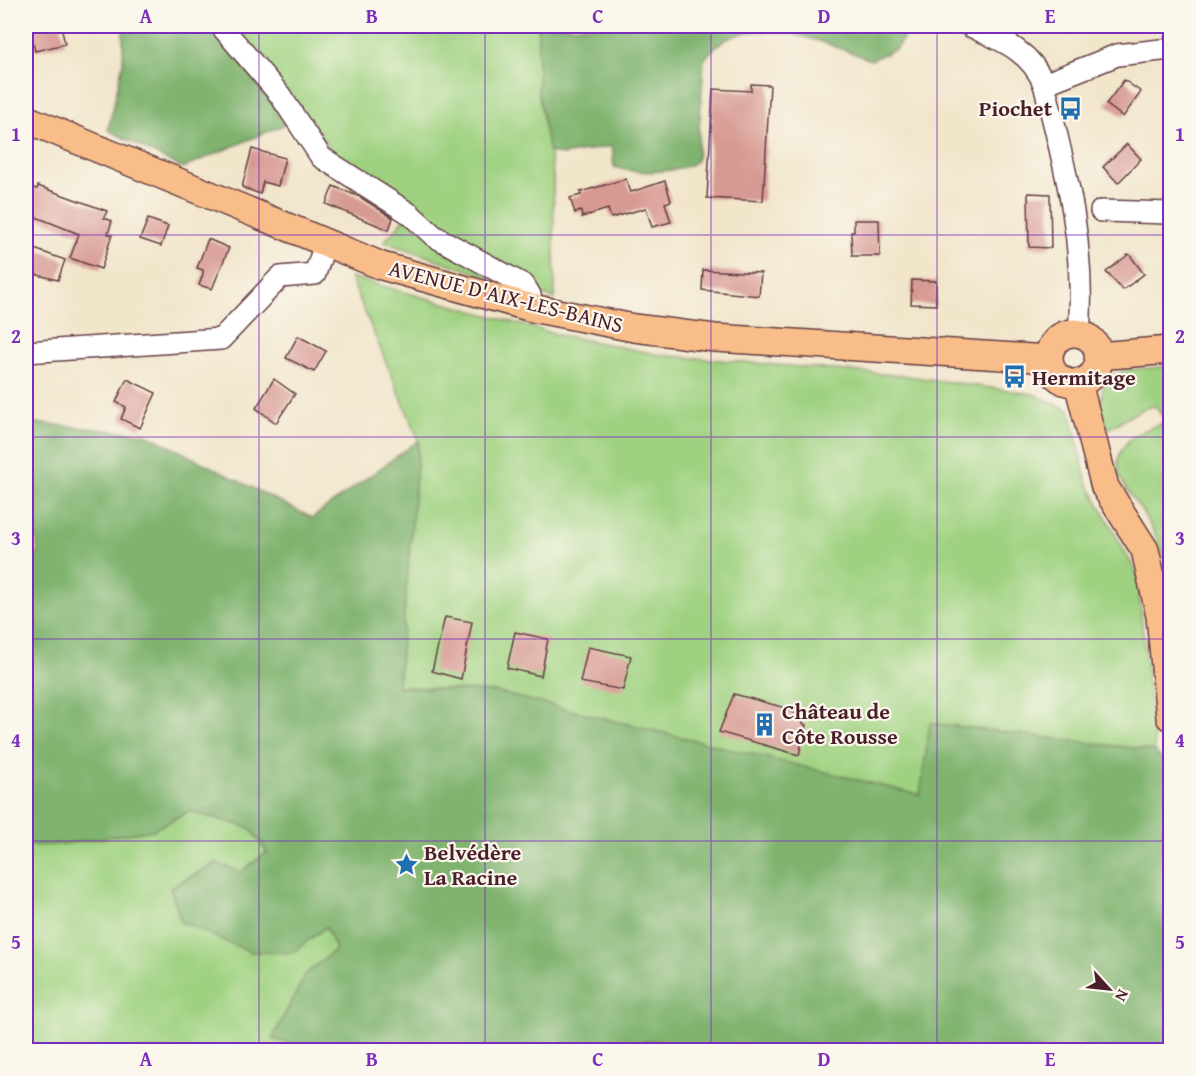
<svg xmlns="http://www.w3.org/2000/svg" width="1196" height="1076" viewBox="0 0 1196 1076" font-family="'Gentium Book Plus',serif">
<style>
.green{fill:#9fd180;stroke:#747856;stroke-width:1.5}
.forest{fill:#7fb36e;stroke:#64694c;stroke-width:1.5}
.building{fill:#d79a93}
.lines{fill:none;stroke-linecap:round;stroke-linejoin:round}
.minor-casing{stroke:#633d43;stroke-width:24}
.major-casing{stroke:#633d43;stroke-width:30}
.minor{stroke:#fff;stroke-width:21}
.major{stroke:#f8bd89;stroke-width:27}
.grid{fill:none;stroke:#7b2cbf;stroke-width:1.5;stroke-opacity:0.55}
.labels{text-anchor:middle;dominant-baseline:central;stroke-width:4.5;stroke-linejoin:round;paint-order:stroke}
.poi-label{font-size:22px;font-weight:bold;fill:#4a1f2b;stroke:#fbf7ec;text-anchor:start}
.street-label{font-size:22px;fill:#4a1f2b;stroke:#fbf7ec}
.neatline{fill:none;stroke:#7b2cbf;stroke-width:2}
.grid-label{font-size:20px;text-anchor:middle;font-weight:bold;fill:#7b2cbf}
</style>
<rect width="100%" height="100%" fill="#fbf7ec"/>
<filter id="ink" filterUnits="userSpaceOnUse"><feTurbulence type="fractalNoise" baseFrequency=".0167" numOctaves="2"/><feDisplacementMap in="SourceGraphic" scale="12" xChannelSelector="R" yChannelSelector="G"/><feConvolveMatrix kernelMatrix="1 2 1 2 8 2 1 2 1" color-interpolation-filters="sRGB"/></filter>
<filter id="wash" filterUnits="userSpaceOnUse"><feTurbulence type="fractalNoise" baseFrequency=".008" numOctaves="4" result="noise"/><feDisplacementMap in="SourceGraphic" scale="24" xChannelSelector="R" yChannelSelector="G"/><feGaussianBlur stdDeviation="1.35" result="paint"/><feColorMatrix in="noise" values="0 0 0 0 0 0 0 0 0 0 0 0 0 0 0 0 0 1.4 0 .05"/><feComposite in="paint" operator="in"/></filter>
<g filter="url(#wash)">
<rect width="100%" height="100%" fill="#f1e5ca"/>
<g class="green">
<polygon points="209,26 538,26 538,91 553,174 555,299 384,242 409,214 332,154 312,122 288,123"/>
<polygon points="350,277 556,334 661,355 907,376 1033,394 1070,410 1086,480 1137,574 1155,751 930,723 921,796 498,693 397,686 419,440"/>
<path d="M 1170,366 L 1170,561 L 1163,556 C 1159,539 1151,525 1141,510 C 1126,488 1104,467 1129,440 C 1137,431 1156,427 1166,421 L 1155,406 L 1142,409 L 1108,429 C 1100,411 1099,397 1106,379 L 1126,370 Z"/>
<polygon points="189,811 250,827 267,852 241,872 216,863 170,887 181,922 292,952 326,927 337,948 306,974 272,1039 325,1050 26,1050 26,846 63,844 153,830"/>
<polygon points="654,1040 704,1050 556,1050 564,1048"/>
</g>
<g class="forest">
<polygon points="123,26 209,26 288,123 182,168 108,130 123,63"/>
<path d="M 538,26 L 910,26 L 910,28 L 896,49 L 871,60 C 823,42 742,5 704,60 L 697,161 C 678,174 636,174 614,167 L 612,146 L 563,155 L 549,152 L 538,91 Z"/>
<polygon points="26,422 146,434 312,518 419,440 398,687 496,692 920,795 930,723 1155,751 1170,769 1170,1050 704,1050 654,1040 556,1050 325,1050 272,1039 306,974 336,949 326,927 292,953 250,952 181,922 170,888 217,863 241,872 267,852 250,828 189,811 153,830 63,844 26,846 26,552 38,555 34,506 26,502"/>
</g>
<g id="blocks">
<g class="building">
<polygon points="29,26 61,26 65,44 35,51"/>
<polygon points="1124,80 1141,92 1123,117 1106,104"/>
<polygon points="751,84 770,85 763,201 707,198 713,89 751,91"/>
<polygon points="1127,144 1141,159 1118,183 1103,167"/>
<polygon points="252,149 285,158 278,186 263,182 260,194 242,187"/>
<polygon points="626,179 631,192 665,181 671,201 665,203 671,222 652,227 646,208 611,218 608,209 582,217 581,211 575,213 570,198 581,195 580,192"/>
<polygon points="26,186 37,189 38,186 107,211 104,218 112,221 108,234 112,235 101,269 70,258 79,234 26,213"/>
<polygon points="333,186 360,197 393,218 389,230 326,204"/>
<polygon points="1028,193 1050,194 1051,248 1029,247"/>
<polygon points="148,219 168,226 161,246 140,239"/>
<polygon points="854,220 879,220 880,256 852,256 851,232 854,232"/>
<polygon points="208,239 229,248 212,289 199,285 203,274 203,270 197,268"/>
<polygon points="26,246 65,260 58,280 26,272"/>
<polygon points="1129,254 1144,274 1123,290 1106,272"/>
<polygon points="703,270 761,273 759,296 702,290"/>
<polygon points="912,280 936,281 936,305 911,304"/>
<polygon points="298,336 326,351 314,372 286,358"/>
<polygon points="127,379 156,393 140,428 121,419 126,407 116,402"/>
<polygon points="274,379 295,394 276,423 256,408"/>
<polygon points="445,617 472,622 461,679 432,671"/>
<polygon points="515,632 548,639 541,676 507,668"/>
<polygon points="588,647 631,656 623,690 580,682"/>
<polygon points="734,694 793,710 792,712 804,716 802,723 806,725 799,755 719,732"/>
</g>
</g>
</g>
<g filter="url(#ink)">
<use href="#blocks" fill-opacity="0" stroke="#633d43" stroke-width="1.5"/>
<g class="lines">
<defs>
<g id="minor">
<polyline points="221,26 280,95 321,157 410,214 434,236 524,285 530,295 532,308"/>
<path d="M 970,26 C 1001,40 1030,50 1044,84 C 1066,170 1086,245 1079,334"/>
<polyline points="1044,84 1117,55 1170,49"/>
<polyline points="1101,211 1170,213"/>
<polyline points="26,352 221,339 280,277 315,274 325,244"/>
</g>
<g id="major">
<polyline points="26,119 382,266 532,308 634,328 715,338 1049,359"/>
<circle cx="1074" cy="358" r="25"/>
<polyline points="1098,356 1170,350"/>
<polyline points="1078,383 1105,487 1145,550 1160,616 1170,717"/>
</g>
</defs>
<use href="#minor" class="minor-casing"/>
<use href="#major" class="major-casing"/>
<use href="#minor" class="minor"/>
<use href="#major" class="major"/>
</g>
</g>
<path class="grid" d="M 259,26 L 259,1050M 485,26 L 485,1050M 711,26 L 711,1050M 937,26 L 937,1050M 26,235 L 1170,235M 26,437 L 1170,437M 26,639 L 1170,639M 26,841 L 1170,841"/>
<defs>
<symbol id="bus-bare" viewBox="-9 -9 18 18"><path d="M-5-6H5V4H4V6H2V4H-2V6H-4V4H-5ZM-3.5-4V0h7V-4ZM-3.5 1.2v1.5H-2V1.2ZM2 1.2v1.5H3.5V1.2Z" fill="#1f6fb2" stroke="#fbf7ec" stroke-width="2.5" paint-order="stroke"/></symbol>
<symbol id="building-bare" viewBox="-9 -9 18 18"><path d="M-4-6H4V6H1V3H-1V6H-4ZM-2.5-4.3h1.7v1.8h-1.7ZM.8-4.3h1.7v1.8H.8ZM-2.5-1h1.7V.8h-1.7ZM.8-1h1.7V.8H.8Z" fill="#1f6fb2" stroke="#fbf7ec" stroke-width="2.5" paint-order="stroke"/></symbol>
<symbol id="sight-bare" viewBox="-9 -9 18 18"><path d="M0-6L1.8-2.2L6-1.7L2.9 1.2L3.7 5.4L0 3.3L-3.7 5.4L-2.9 1.2L-6-1.7L-1.8-2.2Z" fill="#1f6fb2" stroke="#fbf7ec" stroke-width="2.5" paint-order="stroke"/></symbol>
</defs>
<g fill-rule="evenodd">
<use href="#bus-bare" x="1054" y="92" width="33" height="33"/>
<use href="#bus-bare" x="998" y="360" width="33" height="33"/>
<use href="#building-bare" x="748" y="708" width="33" height="33"/>
<use href="#sight-bare" x="390" y="848" width="33" height="33"/>
</g>
<g class="labels">
<g class="poi-label">
<text x="1052" y="108" text-anchor="end">Piochet</text>
<text x="1032" y="377">Hermitage</text>
<text x="782" y="711">Château de<tspan x="782" dy="25">Côte Rousse</tspan></text>
<text x="424" y="852">Belvédère<tspan x="424" dy="25">La Racine</tspan></text>
</g>
<g class="street-label">
<text transform="translate(506 296) rotate(14)">AVENUE D'AIX-LES-BAINS</text>
</g>
</g>
<rect width="1196" height="1076" fill="none" stroke="#fbf7ec" stroke-width="66"/>
<g transform="translate(1109 989) rotate(117)" stroke="#fbf7ec" stroke-width="4.5" paint-order="stroke">
<path d="M0-4.5L10 22L0 15L-10 22Z" fill="#4a1f2b"/>
<text y="-9" font-size="16" font-weight="bold" text-anchor="middle" fill="#4a1f2b">N</text>
</g>
<rect x="33" y="33" width="1130" height="1010" class="neatline"/>
<g class="grid-label">
<text x="146" y="23">A</text>
<text x="372" y="23">B</text>
<text x="598" y="23">C</text>
<text x="824" y="23">D</text>
<text x="1050" y="23">E</text>
<text x="16" y="141">1</text>
<text x="1180" y="141">1</text>
<text x="16" y="343">2</text>
<text x="1180" y="343">2</text>
<text x="16" y="545">3</text>
<text x="1180" y="545">3</text>
<text x="16" y="747">4</text>
<text x="1180" y="747">4</text>
<text x="16" y="949">5</text>
<text x="1180" y="949">5</text>
<text x="146" y="1066">A</text>
<text x="372" y="1066">B</text>
<text x="598" y="1066">C</text>
<text x="824" y="1066">D</text>
<text x="1050" y="1066">E</text>
</g>
</svg>
